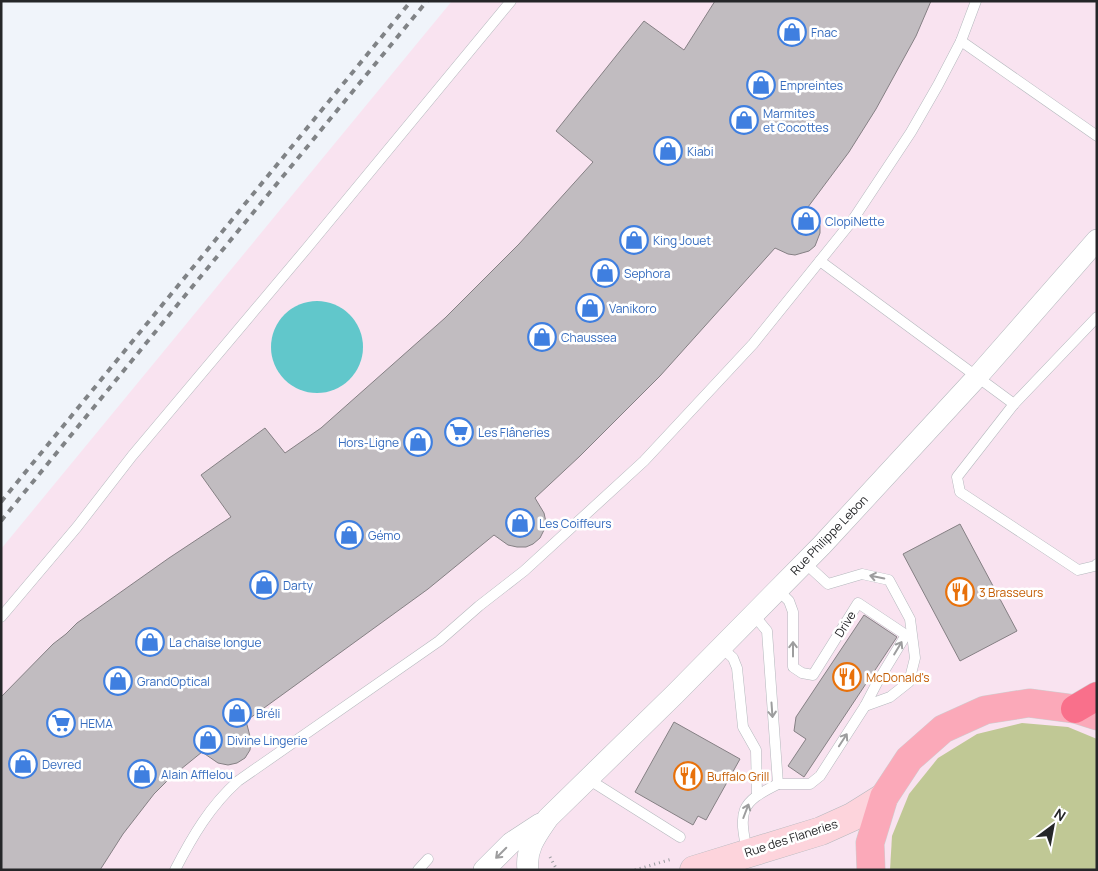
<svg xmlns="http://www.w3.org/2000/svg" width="1098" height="871" viewBox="0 0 1098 871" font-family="Manrope,sans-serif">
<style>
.commercial{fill:#f9e3f0}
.green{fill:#c0c895}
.water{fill:#61c7cb}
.building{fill:#c1bcc0;stroke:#858084}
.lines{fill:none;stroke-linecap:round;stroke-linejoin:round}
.lane-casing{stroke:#b4b8bd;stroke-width:11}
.street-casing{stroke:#b4b8bd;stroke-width:22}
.secondary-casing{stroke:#b4b8bd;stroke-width:29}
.primary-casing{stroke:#cfcfd0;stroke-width:29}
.highway-casing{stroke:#cfcfd0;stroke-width:29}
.path{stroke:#999b9f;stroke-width:3;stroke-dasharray:1 4;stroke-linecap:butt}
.lane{stroke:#fff;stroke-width:10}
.street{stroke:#fff;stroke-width:21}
.secondary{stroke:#fdd4dc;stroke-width:28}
.primary{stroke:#fba9b9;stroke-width:28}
.highway{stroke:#f9708b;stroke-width:28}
.rail{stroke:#808386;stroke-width:4;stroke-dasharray:6 6;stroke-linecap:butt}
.oneway{stroke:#9d9d9e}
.labels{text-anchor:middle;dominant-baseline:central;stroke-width:5;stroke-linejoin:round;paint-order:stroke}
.shop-label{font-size:12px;fill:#366cbe;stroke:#fff;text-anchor:start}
.street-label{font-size:12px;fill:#252628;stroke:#fff}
.food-label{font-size:12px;fill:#c56008;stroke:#fff;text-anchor:start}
</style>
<rect width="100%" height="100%" fill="#f0f4fa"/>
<polygon class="commercial" points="452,1 1097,1 1097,870 1,870 1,549"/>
<polygon class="green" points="1022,723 1068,727 1097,739 1097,870 890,870 892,836 909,794 938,758 977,734"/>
<circle class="water" cx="317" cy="347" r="46"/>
<g class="building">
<polygon points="715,1 931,1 916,36 876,109 849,152 808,207 817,219 820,226 820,233 815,246 809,251 795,255 788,254 775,248 660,376 580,456 535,498 544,513 546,522 544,530 540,538 533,544 526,547 517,547 508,545 494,535 428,589 246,721 251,740 250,750 245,758 237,763 228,765 218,763 202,752 170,778 154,794 123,834 100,870 1,870 1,697 53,644 66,634 77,623 169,558 231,517 201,475 265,428 285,453 321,428 445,318 519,244 593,162 556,131 644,21 684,50"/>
<polygon points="960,524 1017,631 960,661 903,554"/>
<polygon points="864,615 897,637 804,777 788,766 806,739 794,731 796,717"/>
<polygon points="674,722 740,759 706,820 698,816 693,825 635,792"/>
</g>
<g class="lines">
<defs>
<g id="lane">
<polyline points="961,41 1097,136"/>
<polyline points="820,261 1014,404"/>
<polyline points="1097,317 1014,404 957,477 960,492 1078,570 1095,566 1097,564"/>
<polyline points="804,562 828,584 862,574 889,580 910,619 915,658 909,682 890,697 865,706"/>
<polyline points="753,614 767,631 778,784 810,784 820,776 865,706 878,681 906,635 858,603 813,675 802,673 793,667 793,612 789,601 777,589"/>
<polyline points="1,617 77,527 132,456 307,248 511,1"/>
<polyline points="721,647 733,658 737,668 743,727 756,750 757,794"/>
<polyline points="588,779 680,837"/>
<path d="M 747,852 C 739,811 739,803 778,784"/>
<path d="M 175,870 C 192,837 210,806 238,781 L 439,641 L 479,606 L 524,571 L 644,461 L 753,344 L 852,221 L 911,132 L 938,85 L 961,41 L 976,1"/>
<polyline points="418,870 428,859"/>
</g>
<g id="street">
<polyline points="484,870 511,843 540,824"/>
<path d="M 528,870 C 525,849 537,834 548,818 L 675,694 L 822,545 L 977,377 L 1097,240"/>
</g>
<polyline id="secondary" points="694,870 821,831 852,817 884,797"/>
<polyline id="primary" points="871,870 870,843 884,797 909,759 943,729 985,710 1029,703 1075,709 1097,716"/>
<polyline id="highway" points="1075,709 1097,696"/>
</defs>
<use href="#lane" class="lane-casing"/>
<use href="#street" class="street-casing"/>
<use href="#secondary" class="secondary-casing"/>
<use href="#primary" class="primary-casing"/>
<use href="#highway" class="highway-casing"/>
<g class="path">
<polyline points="550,857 557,870"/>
<polyline points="635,870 672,859"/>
</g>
<use href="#lane" class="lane"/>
<use href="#street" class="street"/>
<use href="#secondary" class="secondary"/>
<use href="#primary" class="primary"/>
<use href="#highway" class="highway"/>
<g class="rail">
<polyline points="1,502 411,1"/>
<polyline points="1,521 174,309 427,1"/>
</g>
</g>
<defs><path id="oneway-shaft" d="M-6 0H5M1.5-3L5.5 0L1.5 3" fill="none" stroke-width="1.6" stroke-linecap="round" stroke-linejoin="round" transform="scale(1.25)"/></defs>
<g class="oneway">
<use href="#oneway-shaft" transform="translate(877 577) rotate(-168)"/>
<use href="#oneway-shaft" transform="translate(898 648) rotate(-59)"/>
<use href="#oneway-shaft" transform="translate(793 649) rotate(-90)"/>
<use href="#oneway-shaft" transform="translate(772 710) rotate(86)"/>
<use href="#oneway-shaft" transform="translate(843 740) rotate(-57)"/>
<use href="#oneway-shaft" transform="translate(746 811) rotate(-69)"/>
<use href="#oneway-shaft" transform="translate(501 853) rotate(135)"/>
</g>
<defs>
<symbol id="shop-ring" viewBox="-11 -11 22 22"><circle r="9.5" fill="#fff" stroke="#3f7fe0" stroke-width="1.5"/><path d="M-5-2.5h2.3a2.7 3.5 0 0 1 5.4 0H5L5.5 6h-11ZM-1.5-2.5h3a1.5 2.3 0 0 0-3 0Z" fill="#3f7fe0"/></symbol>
<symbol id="supermarket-ring" viewBox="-11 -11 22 22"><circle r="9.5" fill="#fff" stroke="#3f7fe0" stroke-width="1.5"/><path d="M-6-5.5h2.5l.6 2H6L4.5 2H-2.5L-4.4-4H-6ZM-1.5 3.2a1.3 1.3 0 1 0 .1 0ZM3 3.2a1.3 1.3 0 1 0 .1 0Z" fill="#3f7fe0"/></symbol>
<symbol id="restaurant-ring" viewBox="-11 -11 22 22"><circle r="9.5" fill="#fff" stroke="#e8710a" stroke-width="1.5"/><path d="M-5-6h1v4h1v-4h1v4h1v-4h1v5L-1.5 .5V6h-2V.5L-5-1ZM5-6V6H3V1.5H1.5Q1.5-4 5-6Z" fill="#e8710a"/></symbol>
</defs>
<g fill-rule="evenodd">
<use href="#shop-ring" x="776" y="16" width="32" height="32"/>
<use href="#shop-ring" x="745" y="69" width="32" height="32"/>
<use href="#shop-ring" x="728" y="104" width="32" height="32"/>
<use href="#shop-ring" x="652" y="135" width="32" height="32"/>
<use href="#shop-ring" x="790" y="205" width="32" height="32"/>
<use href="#shop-ring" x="618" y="224" width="32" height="32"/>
<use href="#shop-ring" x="589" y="257" width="32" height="32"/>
<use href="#shop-ring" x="574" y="292" width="32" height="32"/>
<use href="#shop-ring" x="526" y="321" width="32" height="32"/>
<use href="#supermarket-ring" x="443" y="416" width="32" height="32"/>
<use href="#shop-ring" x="402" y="426" width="32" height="32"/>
<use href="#shop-ring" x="504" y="507" width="32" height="32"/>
<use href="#shop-ring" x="333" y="519" width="32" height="32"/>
<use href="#shop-ring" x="248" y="569" width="32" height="32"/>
<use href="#restaurant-ring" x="944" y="576" width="32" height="32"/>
<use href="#shop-ring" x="134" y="626" width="32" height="32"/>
<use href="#restaurant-ring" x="831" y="661" width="32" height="32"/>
<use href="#shop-ring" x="102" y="665" width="32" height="32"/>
<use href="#shop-ring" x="221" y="697" width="32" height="32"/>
<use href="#supermarket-ring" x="45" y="707" width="32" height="32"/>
<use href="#shop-ring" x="192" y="724" width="32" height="32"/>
<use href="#shop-ring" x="7" y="748" width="32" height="32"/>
<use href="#shop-ring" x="126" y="758" width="32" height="32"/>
<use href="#restaurant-ring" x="672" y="760" width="32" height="32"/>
</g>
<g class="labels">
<g class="shop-label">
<text x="811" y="32">Fnac</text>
<text x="780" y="85">Empreintes</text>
<text x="763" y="113">Marmites<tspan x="763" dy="14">et Cocottes</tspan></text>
<text x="687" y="151">Kiabi</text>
<text x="825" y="221">ClopiNette</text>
<text x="653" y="240">King Jouet</text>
<text x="624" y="273">Sephora</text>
<text x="609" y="308">Vanikoro</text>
<text x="561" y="337">Chaussea</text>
<text x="478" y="432">Les Flâneries</text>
<text x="399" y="442" text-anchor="end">Hors-Ligne</text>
<text x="539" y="523">Les Coiffeurs</text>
<text x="368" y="535">Gémo</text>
<text x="283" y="585">Darty</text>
<text x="169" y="642">La chaise longue</text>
<text x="137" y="681">GrandOptical</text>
<text x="256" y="713">Bréli</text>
<text x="80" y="723">HEMA</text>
<text x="227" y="740">Divine Lingerie</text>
<text x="42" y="764">Devred</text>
<text x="161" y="774">Alain Afflelou</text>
</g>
<g class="street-label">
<text transform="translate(829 535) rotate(-46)">Rue Philippe Lebon</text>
<text transform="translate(845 624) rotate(-58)">Drive</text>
<text transform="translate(791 838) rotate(-18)">Rue des Flaneries</text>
</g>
<g class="food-label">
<text x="979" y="592">3 Brasseurs</text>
<text x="866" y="677">McDonald's</text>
<text x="707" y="776">Buffalo Grill</text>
</g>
</g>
<rect width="1098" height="871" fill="none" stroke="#252628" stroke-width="5"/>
<g transform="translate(1053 826) rotate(32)" stroke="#ffffff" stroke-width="4" paint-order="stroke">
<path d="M0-4L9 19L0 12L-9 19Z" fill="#252628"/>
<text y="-8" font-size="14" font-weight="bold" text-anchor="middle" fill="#252628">N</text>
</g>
</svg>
